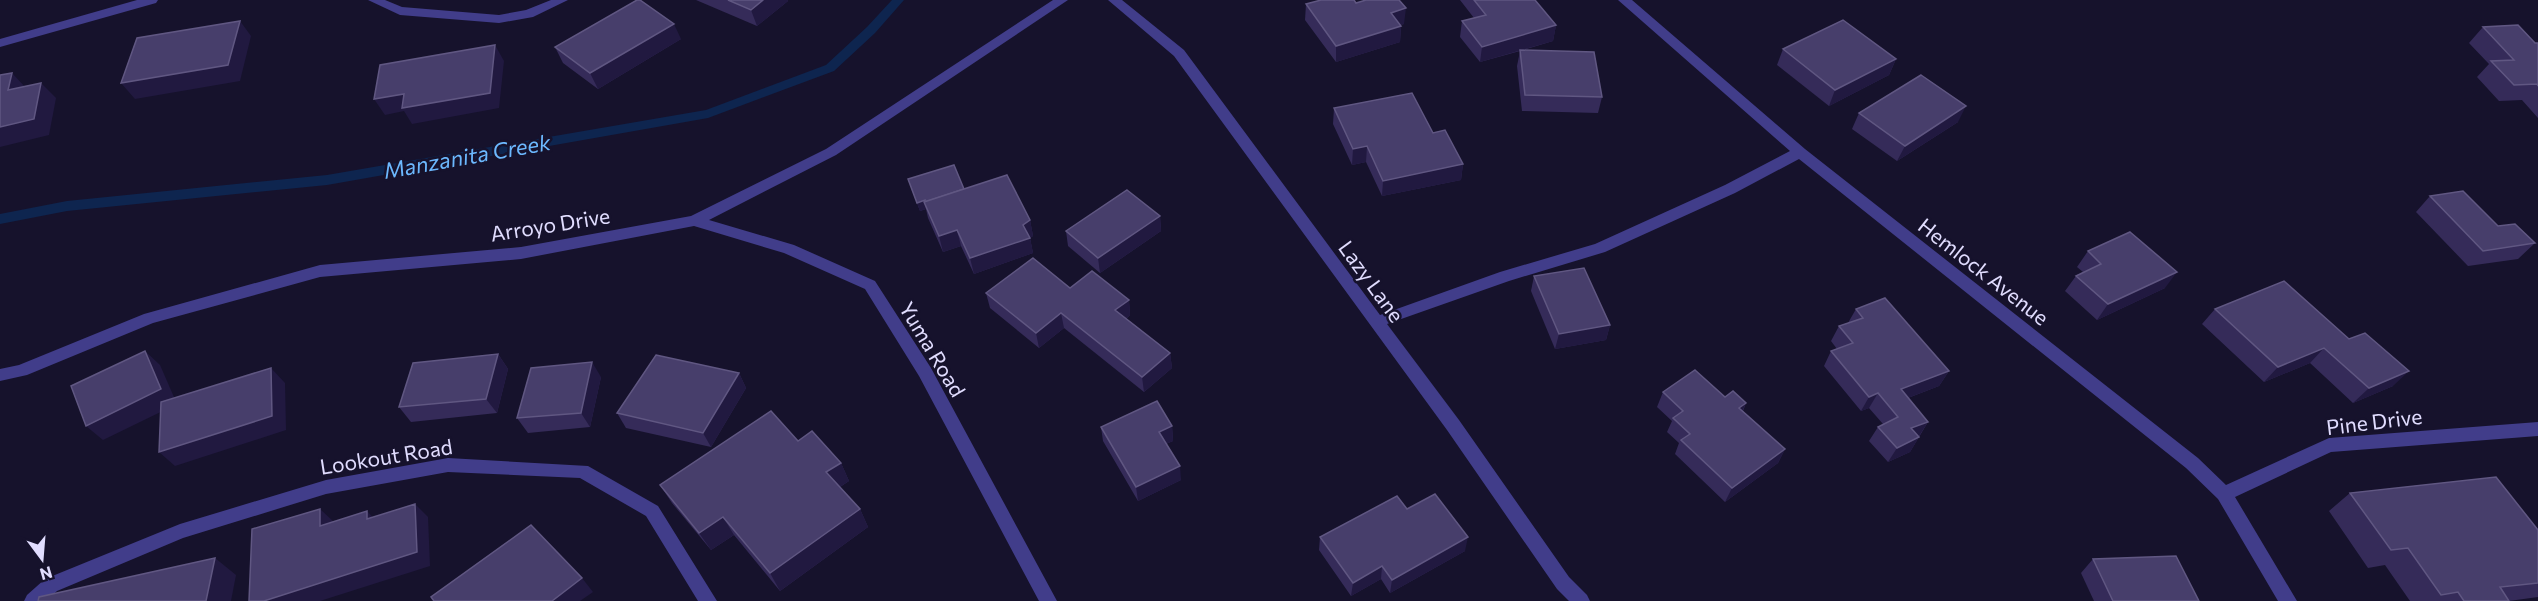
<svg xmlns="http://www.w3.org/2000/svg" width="2538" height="601" viewBox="0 0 2538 601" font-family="Commissioner,sans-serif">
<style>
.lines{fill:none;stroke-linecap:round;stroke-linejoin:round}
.stream{fill:#0e254f;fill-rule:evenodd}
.street{fill:#413d8a;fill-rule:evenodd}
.wall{fill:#352b59}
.shaded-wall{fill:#211940}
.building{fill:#473e6b;stroke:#605782;stroke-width:1.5}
.labels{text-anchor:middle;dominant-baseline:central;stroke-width:5;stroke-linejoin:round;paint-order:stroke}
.street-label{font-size:21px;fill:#e1ddff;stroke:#16122c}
.water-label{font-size:22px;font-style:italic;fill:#6cb8fe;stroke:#16122c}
</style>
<rect width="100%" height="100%" fill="#16122c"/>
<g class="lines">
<polygon class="stream" points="892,0 904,0 875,33 834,71 708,118 327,185 67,211 0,224 0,214 67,201 327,175 706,110 826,65 867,27"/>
<g class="street">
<polygon points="137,0 158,0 156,3 0,47 0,39"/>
<polygon points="368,0 385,0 402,7 499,15 526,10 551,0 568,0 533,17 499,23 400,15"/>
<polygon points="1053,0 1068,0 836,155 709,220 794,245 875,281 931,368 1057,601 1039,601 919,376 865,289 784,253 694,226 521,259 320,277 153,323 27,375 0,381 0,369 19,365 144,314 320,265 521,247 691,216 826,149"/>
<polygon points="1108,0 1122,0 1184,50 1380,315 1500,272 1595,244 1725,185 1790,151 1618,0 1632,0 1805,149 2198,458 2226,485 2329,438 2538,422 2538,436 2331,452 2235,497 2297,601 2278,601 2218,499 2186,468 1799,159 1735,193 1605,252 1509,281 1387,324 1459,420 1569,577 1587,595 1590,601 1569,601 1557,589 1447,430 1174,56"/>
<polygon points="448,458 588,466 658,506 717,601 698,601 646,516 580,478 448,472 326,494 183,538 57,591 46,601 24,601 27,595 45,579 180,524 326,480"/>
</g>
</g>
<g class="wall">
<polygon points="696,0 787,0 788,1 757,26"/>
<polygon points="1460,0 1535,0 1556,25 1553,41 1523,50 1602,97 1598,113 1522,111 1517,66 1520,51 1480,62 1460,37 1462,21 1474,18"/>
<polygon points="1356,3 1404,24 1400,25 1401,26 1400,42 1336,62 1305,20 1306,4"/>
<polygon points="2483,27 2535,43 2538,43 2538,118 2522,100 2499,101 2477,77 2489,64 2469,43"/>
<polygon points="681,39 598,89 563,63 555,47"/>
<polygon points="1783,49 1896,59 1889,75 1829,106 1777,65"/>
<polygon points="1334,108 1433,133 1463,164 1461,180 1382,196 1366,162 1352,165 1333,124"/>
<polygon points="1859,113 1958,122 1897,161 1852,129"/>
<polygon points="908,179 964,189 1030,220 1033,236 1030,238 1033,253 974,274 961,246 943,252 928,218 926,209 920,211"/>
<polygon points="2430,196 2498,226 2535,243 2518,259 2468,266 2416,212"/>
<polygon points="1160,216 1161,231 1100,273 1068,246 1066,231"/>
<polygon points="2088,251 2165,288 2097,320 2065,291 2076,276 2083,272 2077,267"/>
<polygon points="1534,276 1610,325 1606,340 1555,349 1531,291"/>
<polygon points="2284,281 2393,386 2353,403 2310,363 2264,382 2202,324 2215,309"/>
<polygon points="1070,288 1129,300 1130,315 1126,319 1170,353 1172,368 1144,392 1064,328 1039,348 990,308 986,293"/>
<polygon points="1856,309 1949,371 1939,386 1908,398 1928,422 1910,452 1888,462 1869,441 1878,427 1883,424 1869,408 1861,411 1824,366 1831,351 1837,349 1831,341 1839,326 1848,323"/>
<polygon points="498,354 508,369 497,413 411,422 399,407"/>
<polygon points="739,373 746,388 711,447 626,428 617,413"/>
<polygon points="601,377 590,427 528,433 517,418"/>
<polygon points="1663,392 1725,397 1746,403 1743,411 1785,449 1778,463 1725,502 1675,454 1679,443 1667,432 1672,421 1657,407"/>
<polygon points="1172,426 1173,441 1166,444 1181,480 1138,501 1103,441 1101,427"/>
<polygon points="798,441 841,463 849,481 840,487 860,509 868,527 780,591 734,535 711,550 672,503 660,485"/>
<polygon points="2350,493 2538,530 2538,597 2509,601 2410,601 2385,565 2368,568 2329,511"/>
<polygon points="1407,509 1465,551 1390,593 1381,579 1351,596 1319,550 1320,537"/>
<polygon points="2093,559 2199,601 2094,601 2081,573"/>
</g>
<g class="shaded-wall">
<polygon points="763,0 787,0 788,1 757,26 751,10"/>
<polygon points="1406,8 1404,24 1389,28 1391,13"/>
<polygon points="240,21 251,36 240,81 135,99 121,83"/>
<polygon points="674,24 681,39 598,89 590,73"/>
<polygon points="1556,25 1553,41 1480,62 1482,47"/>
<polygon points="1401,26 1400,42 1336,62 1336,46"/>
<polygon points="495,45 504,61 499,108 412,124 404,111 385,115 374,99 404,94"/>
<polygon points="1896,59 1889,75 1829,106 1835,90"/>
<polygon points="12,73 26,88 8,90"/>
<polygon points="41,83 56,98 49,135 0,147 0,127"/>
<polygon points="1966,106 1958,122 1897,161 1905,146"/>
<polygon points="1367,146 1366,162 1352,165 1353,149"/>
<polygon points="1463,164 1461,180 1382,196 1383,181"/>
<polygon points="925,200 927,209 924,202 926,209 920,211 917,203"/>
<polygon points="1160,216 1161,231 1100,273 1098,258"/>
<polygon points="1030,220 1033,236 1030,238 1033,253 974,274 970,258"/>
<polygon points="957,230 961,246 943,252 939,236"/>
<polygon points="2177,272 2165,288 2097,320 2108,304"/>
<polygon points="1129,300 1130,315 1117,326 1115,310"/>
<polygon points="1061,313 1064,328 1039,348 1036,333"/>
<polygon points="1610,325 1606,340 1555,349 1559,334"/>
<polygon points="2324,348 2310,363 2264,382 2278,367"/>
<polygon points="145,351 160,365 177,404 103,440 86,426"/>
<polygon points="1170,353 1172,368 1144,392 1142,377"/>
<polygon points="498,354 508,369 497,413 486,399"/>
<polygon points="592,362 601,377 590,427 581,413"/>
<polygon points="271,368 285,383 286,430 175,466 159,452"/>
<polygon points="1949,371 1939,386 1892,404 1901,389"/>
<polygon points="2409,371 2393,386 2353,403 2369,388"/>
<polygon points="739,373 746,388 711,447 703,433"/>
<polygon points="1878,393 1869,408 1861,411 1869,397"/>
<polygon points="1746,403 1739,418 1739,408"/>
<polygon points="1928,422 1919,436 1901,442 1911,428"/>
<polygon points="1172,426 1173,441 1161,446 1159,432"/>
<polygon points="1919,437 1910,452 1888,462 1897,448"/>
<polygon points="1785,449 1778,463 1725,502 1732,488"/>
<polygon points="841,463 849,481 835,490 826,472"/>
<polygon points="1180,466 1181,480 1138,501 1136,487"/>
<polygon points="415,504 428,517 430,566 320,601 264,601"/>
<polygon points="320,509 334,522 320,526"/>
<polygon points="860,509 868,527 780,591 770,573"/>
<polygon points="367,511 380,525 367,519"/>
<polygon points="723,517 734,535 711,550 699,533"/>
<polygon points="1468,537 1465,551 1390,593 1392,580"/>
<polygon points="215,558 236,575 231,601 206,601"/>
<polygon points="1382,566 1381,579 1351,596 1353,583"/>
<polygon points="582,578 593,592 580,601 552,601"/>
</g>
<g class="building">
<polygon points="637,0 640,0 674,24 590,73 555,47"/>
<polygon points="728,0 763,0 751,10"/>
<polygon points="1321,0 1354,0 1356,3 1366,0 1399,0 1406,8 1391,13 1401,26 1336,46 1306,4"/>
<polygon points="1474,0 1535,0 1556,25 1482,47 1462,21 1486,15"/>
<polygon points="1843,20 1896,59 1835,90 1783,49"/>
<polygon points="240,21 228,65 121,83 137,38"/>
<polygon points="2518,25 2535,43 2538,43 2538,86 2537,84 2514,85 2491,61 2514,60 2483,27"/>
<polygon points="495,45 490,93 402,108 404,94 374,99 380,65"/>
<polygon points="1520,50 1594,52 1602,97 1525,95"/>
<polygon points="12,73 8,90 41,83 34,119 0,127 0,75"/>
<polygon points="1921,75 1966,106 1905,146 1859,113"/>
<polygon points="1412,93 1433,133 1445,130 1463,164 1383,181 1367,146 1353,149 1334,108"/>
<polygon points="954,165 964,189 925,202 925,200 917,203 908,179"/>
<polygon points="1007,175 1030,220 1023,225 1030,238 970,258 957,230 939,236 924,202"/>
<polygon points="1127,190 1160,216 1098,258 1066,231"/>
<polygon points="2463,191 2498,226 2515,224 2535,243 2483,251 2430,196"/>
<polygon points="2130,232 2177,272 2108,304 2076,276 2101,264 2088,251"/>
<polygon points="1033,258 1070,288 1092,271 1129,300 1115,310 1170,353 1142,377 1061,313 1036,333 986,293"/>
<polygon points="1584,268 1610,325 1559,334 1534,276"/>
<polygon points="2284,281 2349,339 2365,333 2409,371 2369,388 2324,348 2278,367 2215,309"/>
<polygon points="1885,298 1949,371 1901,389 1928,422 1911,428 1919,437 1897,448 1878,427 1898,417 1878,393 1869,397 1831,351 1853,343 1839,326 1863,318 1856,309"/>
<polygon points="145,351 161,389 86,426 71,386"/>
<polygon points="498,354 486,399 399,407 413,363"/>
<polygon points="656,355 739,373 703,433 617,413"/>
<polygon points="592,362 581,413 517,418 531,368"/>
<polygon points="271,368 272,416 159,452 161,402"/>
<polygon points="1695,370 1725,397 1733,391 1746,403 1739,408 1785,449 1732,488 1681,440 1690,434 1673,418 1683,411 1663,392"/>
<polygon points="1157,401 1172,426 1159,432 1180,466 1136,487 1101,427"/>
<polygon points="771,411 798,441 812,431 841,463 826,472 860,509 770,573 723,517 699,533 660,485"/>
<polygon points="2496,477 2538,530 2538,583 2500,587 2509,601 2464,601 2458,592 2441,595 2408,548 2391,550 2350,493"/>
<polygon points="1435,494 1468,537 1392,580 1382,566 1353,583 1320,537 1397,496 1407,509"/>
<polygon points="415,504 417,552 264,601 249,601 252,529 320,509 320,526 367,511 367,519"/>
<polygon points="531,525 582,578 552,601 434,601 431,597"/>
<polygon points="2176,556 2199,601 2113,601 2093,559"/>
<polygon points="215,558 206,601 38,601 39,597"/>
</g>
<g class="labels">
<g class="street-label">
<text transform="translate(550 224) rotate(-9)">Arroyo Drive</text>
<text transform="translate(1984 271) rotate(38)">Hemlock Avenue</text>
<text transform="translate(1372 281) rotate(54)">Lazy Lane</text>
<text transform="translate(933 349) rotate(59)">Yuma Road</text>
<text transform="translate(2374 421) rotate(-7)">Pine Drive</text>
<text transform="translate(386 456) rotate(-9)">Lookout Road</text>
</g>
<g class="water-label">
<text transform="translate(467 156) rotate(-10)">Manzanita Creek</text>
</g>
</g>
<g transform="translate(42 559) rotate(164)" stroke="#16122c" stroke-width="4.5" paint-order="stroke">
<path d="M0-4.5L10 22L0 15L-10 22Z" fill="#e1ddff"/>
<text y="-9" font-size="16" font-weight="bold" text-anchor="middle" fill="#e1ddff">N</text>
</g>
</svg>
